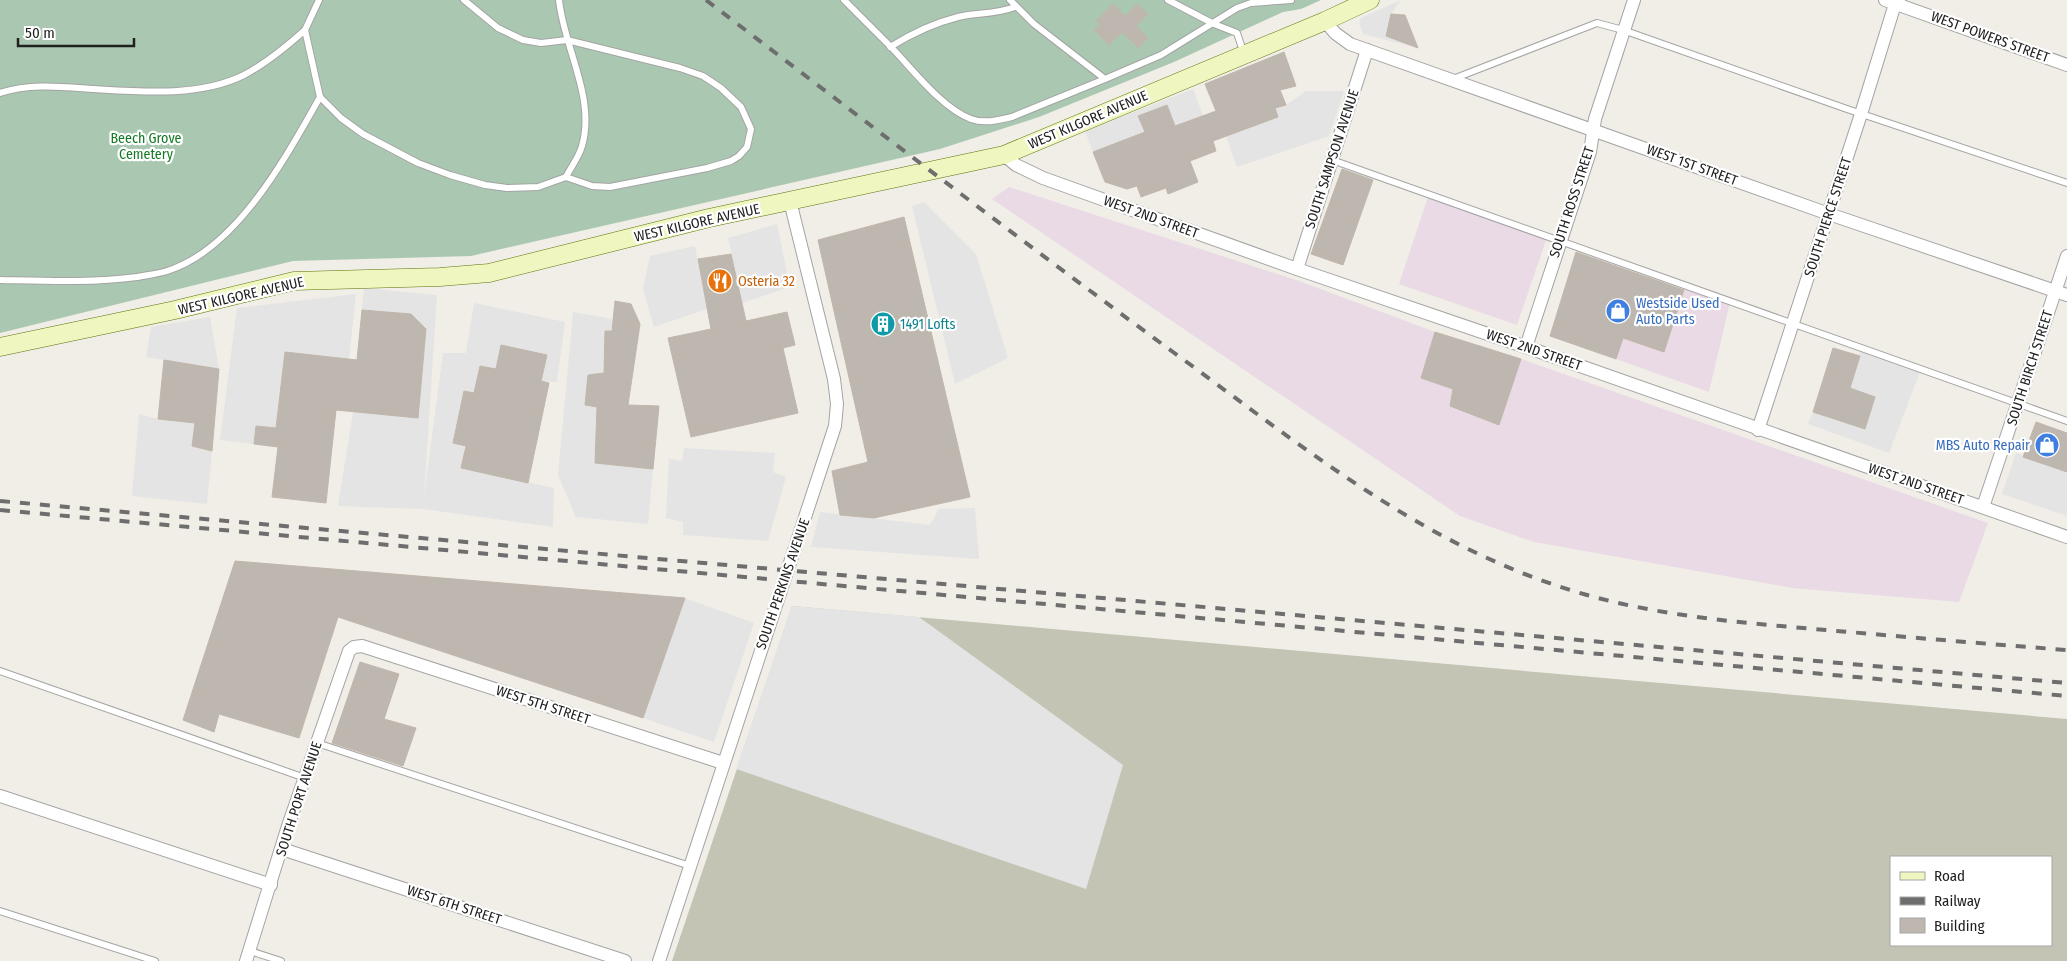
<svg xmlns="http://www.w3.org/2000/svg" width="2067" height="961" viewBox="0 0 2067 961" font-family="'Fira Sans Condensed',sans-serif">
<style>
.industrial{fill:#e9dae5}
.construction{fill:#c3c4b3;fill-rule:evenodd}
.cemetery{fill:#aac8b1}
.parking{fill:#e4e4e4}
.building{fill:#bdb7b0;stroke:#c1b6ab}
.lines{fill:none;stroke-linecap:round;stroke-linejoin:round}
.service-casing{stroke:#a4a4a4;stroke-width:8}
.minor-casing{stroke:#a4a4a4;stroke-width:14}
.secondary-casing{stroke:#5f730c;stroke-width:19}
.service{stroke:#fff;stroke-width:6}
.minor{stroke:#fff;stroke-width:12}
.secondary{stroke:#eff6bf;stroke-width:18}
.rail{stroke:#6e6e6e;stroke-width:4;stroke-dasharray:10 10;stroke-linecap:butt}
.labels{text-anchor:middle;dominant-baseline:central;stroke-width:4.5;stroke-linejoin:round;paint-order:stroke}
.street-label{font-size:14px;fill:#202020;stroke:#fff}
.park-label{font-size:14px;fill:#137a24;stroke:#fff}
.food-label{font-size:14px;fill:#c56008;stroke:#fff;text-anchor:start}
.shop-label{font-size:14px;fill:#366cbe;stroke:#fff;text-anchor:start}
.culture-label{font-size:14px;fill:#0d838f;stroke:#fff;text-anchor:start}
</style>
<rect width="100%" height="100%" fill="#f0eee7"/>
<g class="industrial">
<polygon points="1009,187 1299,281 1435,332 1421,378 1453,389 1450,406 1499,425 1521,359 1988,523 1959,602 1792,588 1534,542 1460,516 992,199"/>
<polygon points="1429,194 1547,237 1517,325 1399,284"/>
<polygon points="1686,286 1730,302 1709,392 1616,359 1623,338 1664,352"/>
</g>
<path class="construction" d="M 792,606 L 2067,719 L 2067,961 L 672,961 ZM 1891,857 L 2051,857 L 2051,945 L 1891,945 Z"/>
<polygon class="cemetery" points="0,0 1321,0 1301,9 1283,12 1174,62 1039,117 940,149 471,256 293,261 0,333"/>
<g class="parking">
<polygon points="1401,0 1391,14 1386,36 1418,48 1363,34 1359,24 1361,18"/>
<polygon points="1193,89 1203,116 1175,126 1167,105 1139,116 1145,132 1093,152 1085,131"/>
<polygon points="1306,91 1344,91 1329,136 1237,167 1226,136 1278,117 1275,108 1286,105"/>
<polygon points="924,202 976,254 1008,358 955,384 912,206"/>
<polygon points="777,224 790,287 742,303 728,238"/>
<polygon points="695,246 707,309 654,327 643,289 650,256"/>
<polygon points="364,288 437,295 424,497 443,353 466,353 474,303 565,322 557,382 541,381 546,355 501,345 496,369 480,366 461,468 554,488 553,527 423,509 338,506 353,412 418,417 426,329 411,314 362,310"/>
<polygon points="356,294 349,359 285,352 276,428 256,426 254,444 220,440 237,308"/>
<polygon points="573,312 613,319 604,373 588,375 586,405 597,407 595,463 653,469 648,524 576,517 558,475"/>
<polygon points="210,317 219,369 146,357 151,327"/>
<polygon points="1861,348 1921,369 1889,453 1808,424 1813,412 1865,429 1875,397 1850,388"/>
<polygon points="139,414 158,419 195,423 192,446 212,451 207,504 132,496"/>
<polygon points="684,448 775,453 773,472 786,477 768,541 683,535 683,522 666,518 669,459 682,461"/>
<polygon points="2016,453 2067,472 2067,516 2002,494"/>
<polygon points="975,508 979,559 811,547 820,512 930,525 939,509"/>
<polygon points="685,598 754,623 714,742 643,718"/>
<polygon points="792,606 919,617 1123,765 1086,889 736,769"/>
</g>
<g class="building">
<polygon points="1113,4 1125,16 1137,4 1148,14 1136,26 1148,38 1138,48 1122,32 1109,45 1094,30 1100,24 1096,21"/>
<polygon points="1391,14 1405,15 1418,48 1386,36"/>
<polygon points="1284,52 1296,86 1280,90 1286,105 1275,108 1278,117 1213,141 1216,151 1190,161 1198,182 1168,194 1166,188 1141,197 1137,186 1127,189 1105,182 1093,152 1145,132 1138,116 1167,105 1175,126 1216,111 1205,84"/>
<polygon points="1342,169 1373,180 1343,265 1311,254"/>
<polygon points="904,217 970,497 874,518 840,515 832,471 868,462 818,240"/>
<polygon points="1576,252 1684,290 1664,352 1623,338 1616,359 1550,336"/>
<polygon points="731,254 746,321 787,312 795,345 783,348 798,413 691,437 668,338 711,329 698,259"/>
<polygon points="615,301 631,304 640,324 628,405 659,406 653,469 595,463 597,407 585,405 588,375 604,373 605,331 612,331"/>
<polygon points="362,310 411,314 426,329 418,418 336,410 326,503 272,497 278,447 254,444 256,426 276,428 285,352 357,360"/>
<polygon points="1435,332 1521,359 1499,425 1450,406 1453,389 1421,378"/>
<polygon points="501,345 547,355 541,381 549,383 528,483 461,468 466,446 453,443 464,391 474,393 480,366 496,369"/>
<polygon points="1833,348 1860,356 1850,388 1875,397 1865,429 1813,412"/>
<polygon points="164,360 219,369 212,451 192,446 195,423 158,419"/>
<polygon points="2036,422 2067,433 2067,472 2023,457"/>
<polygon points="235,561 685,598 643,718 338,617 299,738 219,714 214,732 183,720"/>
<polygon points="360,662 399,674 384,719 416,728 403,766 332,743"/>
</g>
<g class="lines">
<defs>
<g id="service">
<polyline points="319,0 305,30 320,97 341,118 363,134 418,163 450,175 485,185 507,188 538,187 566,177 592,186 610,187 707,168 731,161 739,156 747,147 751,129 741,107 721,88 703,76 680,68 567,40 541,43 523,40 498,28 464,0"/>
<path d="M 559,0 C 564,48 596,98 582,146 C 579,157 571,167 566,177"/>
<path d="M 844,0 C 860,16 876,32 892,48 C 914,71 942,108 971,119 C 985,124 999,120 1012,117 L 1105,79"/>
<polyline points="1010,0 1034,24 1105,79 1161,55 1237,8 1251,3 1291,0"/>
<polyline points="1168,0 1214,24 1237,33 1244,54"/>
<path d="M 890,47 C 911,34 934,23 958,17 C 978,12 994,15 1015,7"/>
<polyline points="1453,79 1597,23 1623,30 1847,109 2067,183"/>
<path d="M 0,93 C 31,83 63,87 94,89 C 142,92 200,97 244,75 C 267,63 286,47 305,30"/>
<polyline points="1332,160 2067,421"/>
<path d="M 0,280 C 46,281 92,283 137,277 C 147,275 158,274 167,271 C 237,249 286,157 320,97"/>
<polyline points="0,671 305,778"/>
<polyline points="317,743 690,866"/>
<polyline points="0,911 155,961"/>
<polyline points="250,951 281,961"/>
</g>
<g id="minor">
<polyline points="1885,0 2067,65"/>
<polyline points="1325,21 1335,33 1350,44 1829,214 2067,295"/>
<polyline points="1004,155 1016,165 1043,178 1297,269 1526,347 2067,537"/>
<polyline points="1297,269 1367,50"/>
<polyline points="1526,347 1590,152 1595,119 1634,0"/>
<polyline points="1758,430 1861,114 1895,4 1899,0"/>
<polyline points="1983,507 2067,256"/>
<polyline points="0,796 271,885"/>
<polyline points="282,849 625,961"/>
<polyline points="246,961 288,826 349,651 354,647 362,646 723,763"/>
<polyline points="659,961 835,426 837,404 834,379 790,201"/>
</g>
<polyline id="secondary" points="0,347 175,310 294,281 440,277 489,273 709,218 1004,155 1325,21 1370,0"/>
</defs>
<use href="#service" class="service-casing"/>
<use href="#minor" class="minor-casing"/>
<use href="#secondary" class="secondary-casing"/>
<use href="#service" class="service"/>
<use href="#minor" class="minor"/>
<use href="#secondary" class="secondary"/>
<g class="rail">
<path d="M 706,0 C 861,118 1016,237 1173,352 C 1305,448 1427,550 1587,595 C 1665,617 1746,623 1826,630 C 1906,637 1987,644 2067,650"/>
<polyline points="0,501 2067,683"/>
<polyline points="0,510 2067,696"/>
</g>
</g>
<defs>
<symbol id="restaurant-disc" viewBox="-11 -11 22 22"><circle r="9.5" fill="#e8710a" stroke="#fff"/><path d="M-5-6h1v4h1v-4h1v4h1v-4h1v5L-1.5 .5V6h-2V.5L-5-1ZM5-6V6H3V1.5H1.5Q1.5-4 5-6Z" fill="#fff"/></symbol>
<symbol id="shop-disc" viewBox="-11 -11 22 22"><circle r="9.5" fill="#3f7fe0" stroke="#fff"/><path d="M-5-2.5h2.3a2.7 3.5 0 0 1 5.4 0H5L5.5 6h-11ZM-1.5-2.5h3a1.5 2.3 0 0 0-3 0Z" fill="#fff"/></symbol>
<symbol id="building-disc" viewBox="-11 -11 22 22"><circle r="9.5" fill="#0f9aa8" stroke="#fff"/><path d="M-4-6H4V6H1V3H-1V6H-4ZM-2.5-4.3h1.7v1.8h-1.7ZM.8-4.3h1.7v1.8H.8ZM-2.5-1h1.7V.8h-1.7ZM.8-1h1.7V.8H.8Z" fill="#fff"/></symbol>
</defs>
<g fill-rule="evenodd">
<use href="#restaurant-disc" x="706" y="267" width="28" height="28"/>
<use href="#shop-disc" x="1604" y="297" width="28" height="28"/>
<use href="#building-disc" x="869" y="310" width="28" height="28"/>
<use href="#shop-disc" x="2033" y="431" width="28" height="28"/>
</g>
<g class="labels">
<g class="street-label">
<text transform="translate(1990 37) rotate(20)">WEST POWERS STREET</text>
<text transform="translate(1088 120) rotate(-23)">WEST KILGORE AVENUE</text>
<text transform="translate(1332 159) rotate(-72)">SOUTH SAMPSON AVENUE</text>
<text transform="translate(1692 165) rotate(20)">WEST 1ST STREET</text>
<text transform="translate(1572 202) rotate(-72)">SOUTH ROSS STREET</text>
<text transform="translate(1151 217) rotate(20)">WEST 2ND STREET</text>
<text transform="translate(1828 217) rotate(-72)">SOUTH PIERCE STREET</text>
<text transform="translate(697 223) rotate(-13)">WEST KILGORE AVENUE</text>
<text transform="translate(241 296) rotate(-13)">WEST KILGORE AVENUE</text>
<text transform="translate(1534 350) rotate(19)">WEST 2ND STREET</text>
<text transform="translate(2030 368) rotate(-72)">SOUTH BIRCH STREET</text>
<text transform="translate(1916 484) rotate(19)">WEST 2ND STREET</text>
<text transform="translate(783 584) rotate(-71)">SOUTH PERKINS AVENUE</text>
<text transform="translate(543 705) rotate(18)">WEST 5TH STREET</text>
<text transform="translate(299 799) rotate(-72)">SOUTH PORT AVENUE</text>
<text transform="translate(454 905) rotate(18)">WEST 6TH STREET</text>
</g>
<g class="park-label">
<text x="146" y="138">Beech Grove<tspan x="146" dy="16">Cemetery</tspan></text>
</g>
<g class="food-label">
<text x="738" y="281">Osteria 32</text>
</g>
<g class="shop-label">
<text x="1636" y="303">Westside Used<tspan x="1636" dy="16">Auto Parts</tspan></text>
<text x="2030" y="445" text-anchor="end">MBS Auto Repair</text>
</g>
<g class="culture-label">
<text x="900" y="324">1491 Lofts</text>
</g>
</g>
<rect x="1890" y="856" width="162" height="90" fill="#ffffff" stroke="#a6a6a6"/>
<rect x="1900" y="872" width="25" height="8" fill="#eff6bf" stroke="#a6a6a6"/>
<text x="1934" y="881" font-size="15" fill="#202020">Road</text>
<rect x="1900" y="897" width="25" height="8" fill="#6e6e6e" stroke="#a6a6a6"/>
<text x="1934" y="906" font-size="15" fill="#202020">Railway</text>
<rect x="1900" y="918" width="25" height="15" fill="#bdb7b0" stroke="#a6a6a6"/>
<text x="1934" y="931" font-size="15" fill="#202020">Building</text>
<path d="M18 38v8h116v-8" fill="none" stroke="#202020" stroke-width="2.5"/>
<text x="25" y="38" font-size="15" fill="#202020" stroke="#ffffff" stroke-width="4" paint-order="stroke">50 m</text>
</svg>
